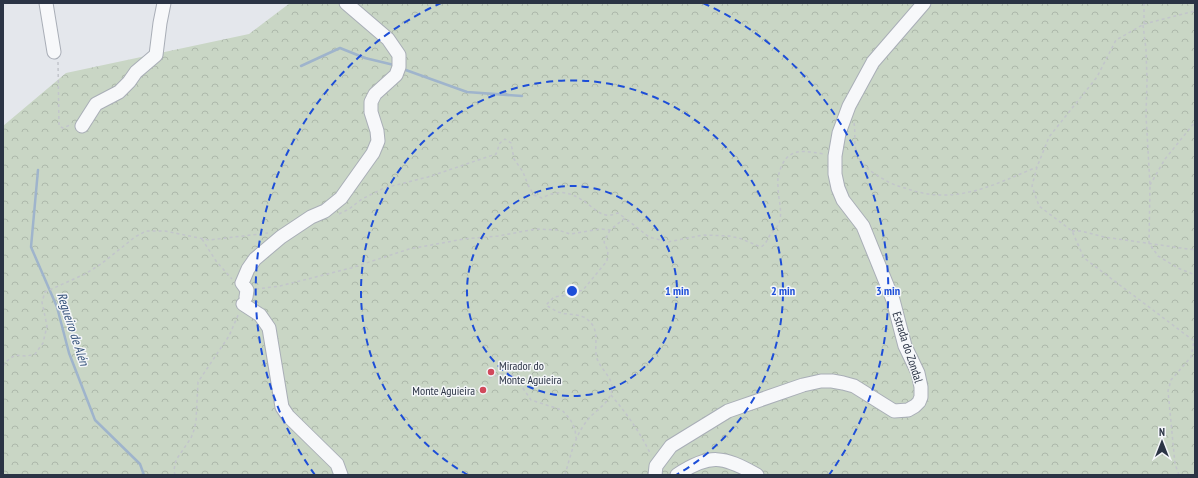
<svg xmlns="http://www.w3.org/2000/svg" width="1198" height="478" viewBox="0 0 1198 478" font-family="'PT Sans Narrow',sans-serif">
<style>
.forest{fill:url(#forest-crowns)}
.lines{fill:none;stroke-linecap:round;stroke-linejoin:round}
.stream{stroke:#9fb4cc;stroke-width:2.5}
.minor-casing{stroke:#a9aeb7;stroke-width:15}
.path{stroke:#c2c5cb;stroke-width:1.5;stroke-dasharray:3 3;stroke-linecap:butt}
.minor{stroke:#f7f8fa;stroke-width:13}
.ring{fill:none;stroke:#1d4ed8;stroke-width:2;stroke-dasharray:7 5}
.poi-dot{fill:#d1495b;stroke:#f4f6f9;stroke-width:1.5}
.labels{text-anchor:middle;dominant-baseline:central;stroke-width:3;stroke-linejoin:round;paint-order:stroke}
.street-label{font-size:12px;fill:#2b3445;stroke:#f4f6f9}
.poi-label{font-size:12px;fill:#2b3445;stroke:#f4f6f9;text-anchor:start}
.water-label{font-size:13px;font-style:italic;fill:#34527a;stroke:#f4f6f9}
.centre{fill:#1d4ed8;stroke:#f4f6f9;stroke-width:2}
.ring-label{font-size:12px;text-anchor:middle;font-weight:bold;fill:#1d4ed8;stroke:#f4f6f9;stroke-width:3;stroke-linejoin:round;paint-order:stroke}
</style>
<defs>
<pattern id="forest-crowns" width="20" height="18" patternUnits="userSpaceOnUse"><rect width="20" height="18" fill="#c9d6c5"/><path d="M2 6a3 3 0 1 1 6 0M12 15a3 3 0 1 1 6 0" fill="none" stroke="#adb8ab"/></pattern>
</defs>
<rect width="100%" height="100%" fill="#e4e7ec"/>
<polygon class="forest" points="290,3 1195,3 1195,475 3,475 3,126 66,73 249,34"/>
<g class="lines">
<g class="stream">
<polyline points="301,66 340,48 365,58 394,65"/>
<polyline points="403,69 467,92 522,96"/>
<polyline points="38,170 31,247 57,307 69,353 95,420 140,464 144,475"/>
</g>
<defs>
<g id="minor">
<polyline points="46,3 54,52"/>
<polyline points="82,126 96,104 119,92 129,82 136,72 156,55 160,23 164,3"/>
<polyline points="246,297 247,290 242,283 248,269 255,259 281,237 311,217 325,211 341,198 373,153 378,141 377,131 371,112 371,102 375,94 396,75 399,67 399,55 388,39 346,3"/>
<polyline points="243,304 260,315 269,328 282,407 288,416 337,464 341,475"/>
<polyline points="655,475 656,466 671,446 728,411 803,385 821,381 832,381 843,383 854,386 894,411 908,410 915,406 919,402 921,397 921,387 918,373 905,346 893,300 863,226 843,200 838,188 835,174 835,156 839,133 849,106 873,62 924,3"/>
<path d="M 677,475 C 710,453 723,456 757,475"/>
</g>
</defs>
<use href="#minor" class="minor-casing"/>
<g class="path">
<polyline points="1144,24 1144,3"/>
<polyline points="1143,25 1146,49 1147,81 1146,115 1150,185 1149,243 1158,256 1178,268 1195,275"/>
<polyline points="58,62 59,126 63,128 72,124"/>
<path d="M 854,123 C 856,134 853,144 857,154 C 862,167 873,173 885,180 C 891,184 898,186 905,188 C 954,206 991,186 1037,167"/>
<polyline points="1150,185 1165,159 1195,122"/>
<path d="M 339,214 L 349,209 L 362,199 L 384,188 L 428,177 L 496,154 L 500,143 L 505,139 L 511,143 L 514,159 L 523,172 L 528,185 L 534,195 L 542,198 C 563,187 575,194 593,208 C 597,211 601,214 606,215 C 610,216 614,214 618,213 L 625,218"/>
<polyline points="1072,231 1081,231 1104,237 1195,250"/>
<polyline points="202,239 216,261 232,279"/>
<path d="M 256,289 L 280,286 L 351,268 L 409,249 L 464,239 L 498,236 L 536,229 L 558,230 L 570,234 L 601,229 L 610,230 L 625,218 L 649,237 L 668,242 L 703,235 L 729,236 L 739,238 L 761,247 C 766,244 767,240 770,235 C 774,230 779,226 780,220 C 782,209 778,198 778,186 C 777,179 779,172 782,165 C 791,146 808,152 825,154"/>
<polyline points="3,366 7,361 15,355 27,356 35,354 43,343 47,326 42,302 45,292 85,274 101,264 135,237 146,231 165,231 209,240 268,233"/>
<polyline points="489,378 508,372 516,378 531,400 562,410 570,419 575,429 576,438"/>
<path d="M 611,395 C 627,414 640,432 651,455"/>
<polyline points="175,475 174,470 176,460 191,438 194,430 196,421 198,382 229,336 239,313"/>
<path d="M 565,475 C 571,454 575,434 590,417 C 598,409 611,401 612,389 C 613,376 597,367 596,354 C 595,341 599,329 588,320 C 582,314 570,315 562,313 C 556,312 551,308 546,305 L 554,297 L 568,295 L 583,290 L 607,261 L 608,251 L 604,242 L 610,230"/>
<polyline points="1179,475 1175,464 1168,391 1171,380 1191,357 1194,341 1084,258 1072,231 1039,206 1032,186 1037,167 1049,137 1097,77 1116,40 1144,24 1195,11"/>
</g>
<use href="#minor" class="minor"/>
</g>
<g class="ring">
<circle cx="572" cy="291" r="105"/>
<path d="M468 475A211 211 0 1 1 676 475"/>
<path d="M315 475A316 316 0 0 1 441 3M703 3A316 316 0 0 1 829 475"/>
</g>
<g class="poi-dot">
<circle cx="491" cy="372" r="4"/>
<circle cx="483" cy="390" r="4"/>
</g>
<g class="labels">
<g class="street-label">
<text transform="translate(908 347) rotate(72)">Estrada do Zondal</text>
</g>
<g class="poi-label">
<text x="499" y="365">Mirador do<tspan x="499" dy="14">Monte Aguieira</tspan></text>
<text x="475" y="390" text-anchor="end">Monte Aguieira</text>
</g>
<g class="water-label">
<text transform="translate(73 329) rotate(72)">Regueiro de Alén</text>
</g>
</g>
<circle cx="572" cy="291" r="6" class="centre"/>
<g class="ring-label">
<text x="677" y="295">1 min</text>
<text x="783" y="295">2 min</text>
<text x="888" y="295">3 min</text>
</g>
<rect width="1198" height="478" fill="none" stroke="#2b3445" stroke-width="8"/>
<g transform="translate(1162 442)" stroke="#f4f6f9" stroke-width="3" paint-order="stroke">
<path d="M0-3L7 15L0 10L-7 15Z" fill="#2b3445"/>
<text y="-6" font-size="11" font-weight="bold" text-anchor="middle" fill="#2b3445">N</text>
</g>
</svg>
